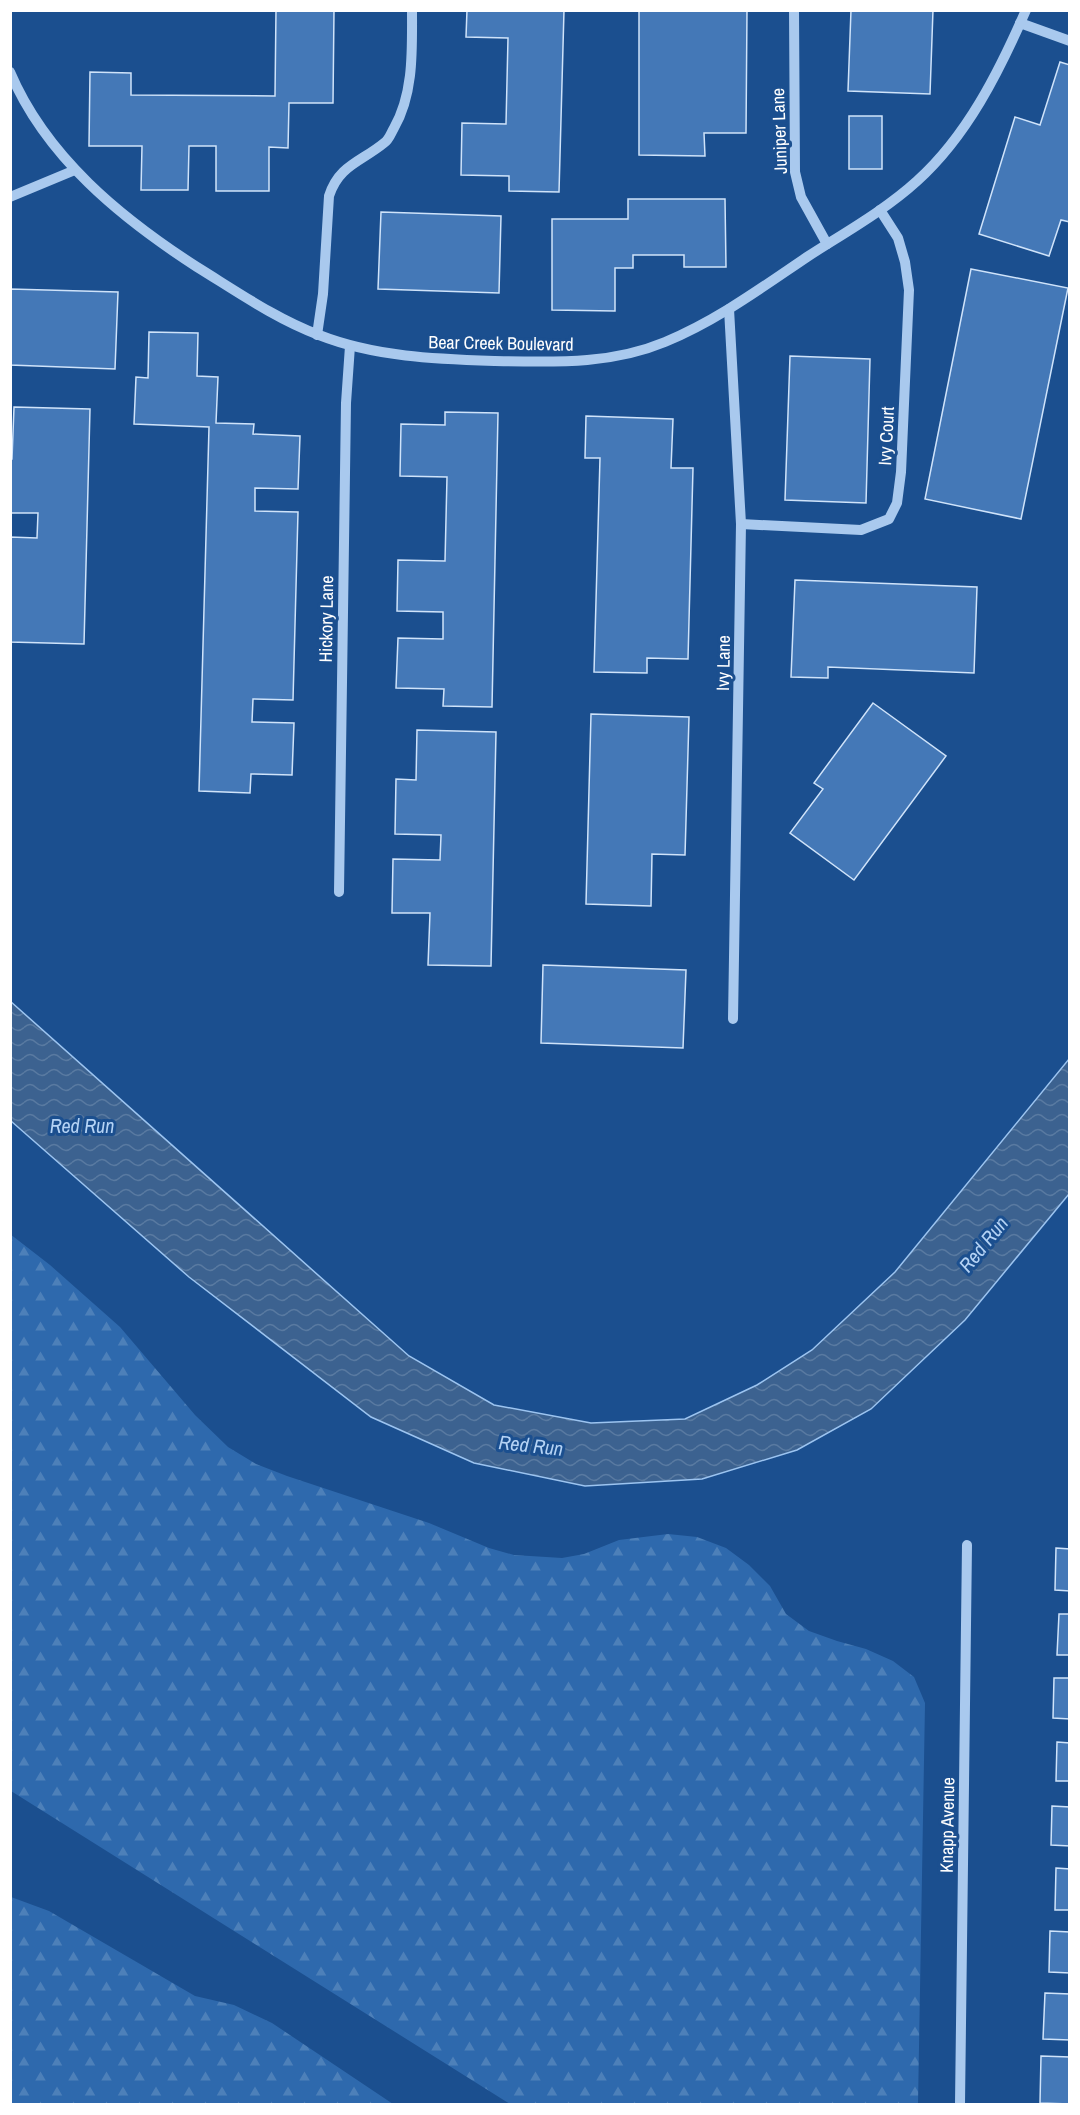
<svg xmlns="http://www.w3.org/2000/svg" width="1080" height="2115" viewBox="0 0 1080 2115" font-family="'Archivo Narrow',sans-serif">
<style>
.forest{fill:url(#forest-firs)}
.water{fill:url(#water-waves);stroke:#9cc4f0;stroke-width:1.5}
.building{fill:#4478b7;stroke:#cfe3fa;stroke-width:1.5}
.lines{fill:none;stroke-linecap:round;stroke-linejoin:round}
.minor{stroke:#a9c9ee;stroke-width:10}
.labels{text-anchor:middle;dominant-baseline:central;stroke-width:6;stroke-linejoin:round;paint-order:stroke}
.street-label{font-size:18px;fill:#fff;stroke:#1b4f8f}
.water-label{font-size:20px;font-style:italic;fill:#b5d3f5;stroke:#1b4f8f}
</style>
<defs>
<pattern id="forest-firs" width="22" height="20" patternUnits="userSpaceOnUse" patternTransform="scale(1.5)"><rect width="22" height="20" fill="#2e69ad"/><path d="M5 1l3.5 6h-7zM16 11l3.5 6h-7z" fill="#4d80b9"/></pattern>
<pattern id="water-waves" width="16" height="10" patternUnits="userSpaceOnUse" patternTransform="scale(1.5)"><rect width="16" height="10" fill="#3c6290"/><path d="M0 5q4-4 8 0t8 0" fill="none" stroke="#597aa1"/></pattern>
</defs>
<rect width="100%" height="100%" fill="#1b4f8f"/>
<g class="forest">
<polygon points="10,1234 50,1265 120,1327 195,1415 228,1447 256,1464 287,1476 429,1523 489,1548 514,1555 562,1558 584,1554 619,1540 668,1534 697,1537 726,1548 749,1565 770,1586 786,1614 809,1631 837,1641 866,1649 893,1661 914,1677 925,1703 918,2104 510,2104 11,1791"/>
<polygon points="11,1897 49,1911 195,1996 234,2005 272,2023 393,2104 11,2104"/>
</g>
<polygon class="water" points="10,1001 409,1356 494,1405 591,1423 685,1419 757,1385 812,1350 895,1272 1069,1059 1069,1194 965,1320 871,1409 797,1450 702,1479 585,1486 474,1463 371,1417 189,1277 11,1121"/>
<g class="building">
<polygon points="276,10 334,10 333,103 289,103 288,148 269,147 269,191 216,191 216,146 189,146 188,190 141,190 142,146 89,146 90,72 131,73 131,95 275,96"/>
<polygon points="467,10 564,10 559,192 509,191 509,176 461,175 462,123 506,124 508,38 466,37"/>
<polygon points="639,10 747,10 746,133 704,133 705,156 639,155"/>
<polygon points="851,10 933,10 930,94 848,91"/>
<polygon points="1060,62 1070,65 1070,222 1061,220 1049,256 979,234 1015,117 1040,125"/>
<rect x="849" y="116" width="33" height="53"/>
<polygon points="628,199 725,199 726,267 684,267 684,255 633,255 633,268 615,268 615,311 552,310 552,219 628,219"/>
<polygon points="381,212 501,216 499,293 378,289"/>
<polygon points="971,269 1068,288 1021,519 925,499"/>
<polygon points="10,289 118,292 115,369 10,365"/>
<polygon points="149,332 198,333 197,376 218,377 216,423 254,424 253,434 300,436 298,489 255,488 255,511 298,512 293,700 253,699 252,722 294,723 292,775 251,774 250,793 199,791 209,427 134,424 136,377 148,378"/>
<polygon points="790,356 870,359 866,503 785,500"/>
<polygon points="14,407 90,409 84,644 10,642 10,537 37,538 38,513 10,513 10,459 12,459"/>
<polygon points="445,412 498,413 492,707 443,706 444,689 396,688 398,638 443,639 443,612 397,611 398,560 445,561 447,477 400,476 401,424 445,425"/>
<polygon points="586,416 673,419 671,468 693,468 688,659 647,658 647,673 594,672 600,458 585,458"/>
<polygon points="795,580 977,587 974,673 828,667 828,678 791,677"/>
<polygon points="873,703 946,756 854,880 790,833 823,789 814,783"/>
<polygon points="591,714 689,717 685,855 652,854 651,906 586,904"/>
<polygon points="417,730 496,732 491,966 428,965 430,913 392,913 393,859 440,860 441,835 395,834 396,779 416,780"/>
<polygon points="543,965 686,970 683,1048 541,1043"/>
<polygon points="1056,1548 1070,1549 1070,1591 1055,1590"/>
<polygon points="1059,1614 1070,1614 1070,1655 1057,1655"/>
<polygon points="1054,1678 1070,1678 1070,1719 1053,1718"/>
<polygon points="1057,1742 1070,1743 1070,1781 1056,1781"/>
<polygon points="1052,1806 1070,1807 1070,1846 1051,1845"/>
<polygon points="1056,1868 1070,1869 1070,1910 1055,1910"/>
<polygon points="1050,1931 1070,1932 1070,1973 1049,1972"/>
<polygon points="1045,1993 1070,1994 1070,2040 1043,2039"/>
<polygon points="1041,2056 1070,2057 1070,2104 1040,2103"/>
</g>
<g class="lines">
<g class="minor">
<polyline points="794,10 795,172 801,197 827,244"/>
<polyline points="1020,23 1070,41"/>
<path d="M 10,72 C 46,157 121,218 197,267 C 236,291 276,319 319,335 C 375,357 436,359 495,361 C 553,362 610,365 665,342 C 716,321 761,288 807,257 C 844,233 884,211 917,181 C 967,136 999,72 1026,10"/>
<polyline points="10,197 75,170"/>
<polyline points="729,309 741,524 733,1019"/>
<path d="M 317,335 L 323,294 L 329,196 C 339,165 361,162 384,143 C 389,140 391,133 394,128 C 414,93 412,50 412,10"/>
<polyline points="741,524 861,530 889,519 897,503 901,472 909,290 905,262 898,238 880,210"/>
<polyline points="339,892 346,403 350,346"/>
<polyline points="960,2104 967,1545"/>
</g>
</g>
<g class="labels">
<g class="street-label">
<text transform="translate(779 131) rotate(-92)">Juniper Lane</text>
<text transform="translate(501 343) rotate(1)">Bear Creek Boulevard</text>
<text transform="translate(886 436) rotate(-87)">Ivy Court</text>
<text transform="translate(326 619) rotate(-89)">Hickory Lane</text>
<text transform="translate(723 663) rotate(-89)">Ivy Lane</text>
<text transform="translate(947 1825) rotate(-89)">Knapp Avenue</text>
</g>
<g class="water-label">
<text x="82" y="1125">Red Run</text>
<text transform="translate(983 1244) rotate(-51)">Red Run</text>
<text transform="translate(531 1445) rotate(6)">Red Run</text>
</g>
</g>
<rect width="1080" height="2115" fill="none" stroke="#ffffff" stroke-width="24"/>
</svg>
